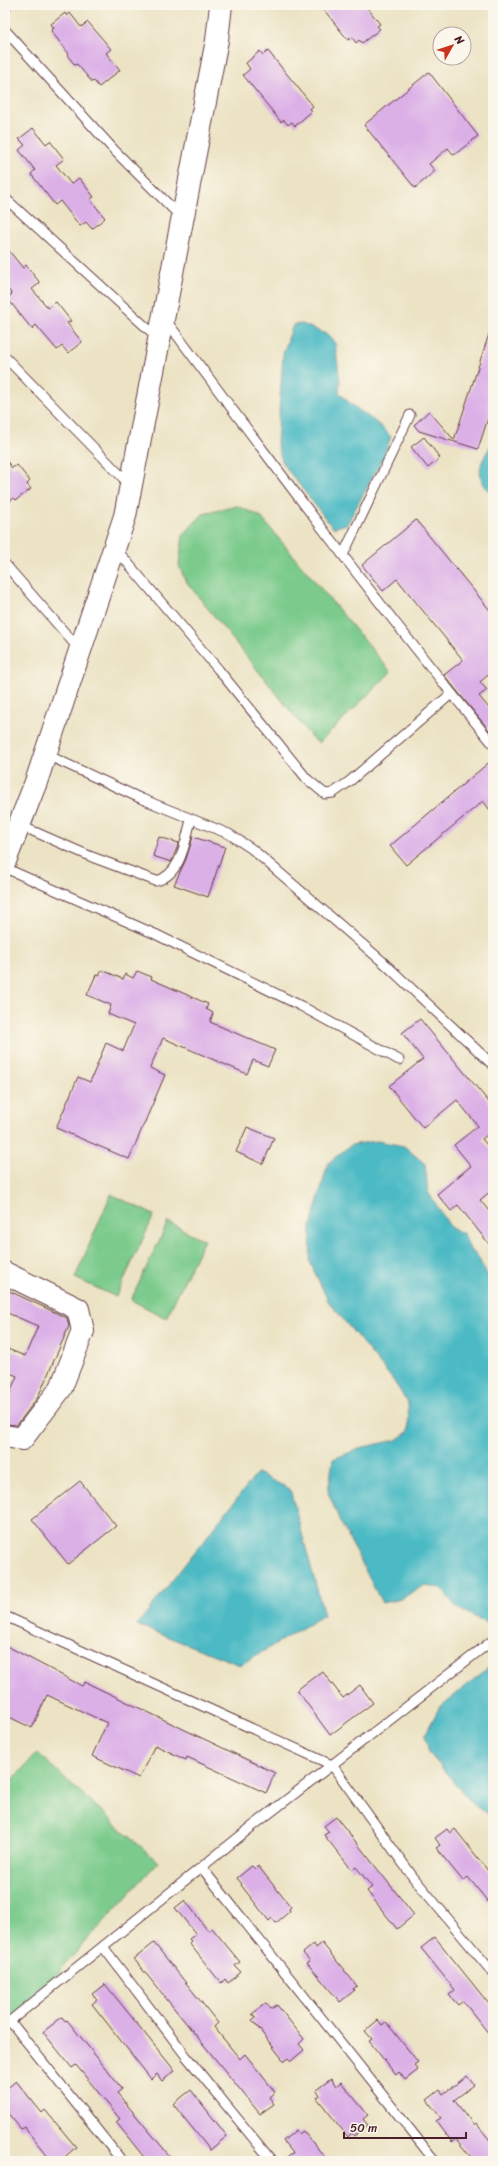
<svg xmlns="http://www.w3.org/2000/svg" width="498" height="2166" viewBox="0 0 498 2166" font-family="Sriracha,sans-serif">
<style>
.green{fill:#7bcb8c;stroke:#62755c}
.water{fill:#4cbac4;stroke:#4b6c78}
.building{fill:#dbb0e7}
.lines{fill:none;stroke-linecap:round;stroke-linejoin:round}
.service-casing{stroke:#623c42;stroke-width:11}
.tertiary-casing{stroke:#623c42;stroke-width:24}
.service{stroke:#fff;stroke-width:9}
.tertiary{stroke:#fff;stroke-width:22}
</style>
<rect width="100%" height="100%" fill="#fbf7ec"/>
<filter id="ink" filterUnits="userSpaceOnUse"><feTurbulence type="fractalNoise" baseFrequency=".025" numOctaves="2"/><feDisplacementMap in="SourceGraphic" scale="8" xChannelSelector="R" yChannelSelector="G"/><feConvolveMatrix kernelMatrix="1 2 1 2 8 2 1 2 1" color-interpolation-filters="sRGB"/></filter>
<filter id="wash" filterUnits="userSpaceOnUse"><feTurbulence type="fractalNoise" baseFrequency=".012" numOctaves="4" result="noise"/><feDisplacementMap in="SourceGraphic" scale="16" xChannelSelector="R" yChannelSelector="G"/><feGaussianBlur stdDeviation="0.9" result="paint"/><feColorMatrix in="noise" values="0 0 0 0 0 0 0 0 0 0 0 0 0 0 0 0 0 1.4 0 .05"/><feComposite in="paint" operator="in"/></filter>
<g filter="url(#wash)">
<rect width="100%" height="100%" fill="#ece3c4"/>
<g class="green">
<polygon points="237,506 260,516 391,672 319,743 313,739 185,580 179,565 183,535 203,514"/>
<polygon points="111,1194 154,1215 116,1297 75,1278"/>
<polygon points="168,1222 204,1240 166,1318 131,1300"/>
<polygon points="37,1753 158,1862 5,2031 5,1788"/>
</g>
<g class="water">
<path d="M 302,324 L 326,334 L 335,343 L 340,381 L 339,392 C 353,410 376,418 391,437 L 382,460 L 347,524 L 333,528 L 283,464 L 277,444 L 283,354 L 293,325 Z"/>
<path d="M 493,442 L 493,495 C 472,476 480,463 493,442 Z"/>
<polygon points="377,1141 404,1146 425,1164 428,1192 451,1228 464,1234 470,1250 477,1255 493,1287 493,1626 457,1608 441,1588 423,1586 401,1599 382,1603 339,1519 328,1492 333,1459 364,1447 396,1440 409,1431 408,1403 393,1380 328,1301 310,1262 311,1226 328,1163 351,1145"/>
<polygon points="257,1473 290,1489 324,1615 240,1665 137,1625"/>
<polygon points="493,1664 493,1817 473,1804 429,1753 425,1735 439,1708"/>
</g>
<g id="blocks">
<g class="building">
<polygon points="320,5 365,5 380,24 377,26 380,29 362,43 359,40 356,43 352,37 348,40"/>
<polygon points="65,13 67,16 70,13 81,27 88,22 111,49 106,53 120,70 99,87 94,81 92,82 77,64 75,65 67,55 69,54 51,31 54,28 51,24"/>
<polygon points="260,51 263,55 268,51 313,106 310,109 312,111 295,126 292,122 288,125 284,120 281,122 243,75 250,69 246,63"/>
<polygon points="429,72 478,136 454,155 448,148 429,164 435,171 415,188 364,125"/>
<polygon points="33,128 46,144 50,141 64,159 56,165 71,184 79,178 94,197 90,199 105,218 92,229 86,222 80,226 60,201 55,205 31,174 35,170 19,150 25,145 19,139"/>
<polygon points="5,246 23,268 26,265 40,283 32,289 48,308 56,302 71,321 67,323 82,342 68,353 62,346 57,350 36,325 32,329 7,298 12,294 5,286"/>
<polygon points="490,331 493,331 493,409 491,409 478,449 419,431 414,425 429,411 454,440"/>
<polygon points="424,437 440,458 428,468 411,447"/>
<polygon points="5,459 12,468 17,465 30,481 27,484 31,489 16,500 14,498 5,505"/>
<polygon points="416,520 493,614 493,671 480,682 487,690 479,696 493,713 493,735 444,675 463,660 397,579 383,591 362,565"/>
<polygon points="493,759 493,814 483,801 406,865 390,846"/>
<polygon points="159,837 179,843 171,862 153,856"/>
<polygon points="193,837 225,847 208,897 174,885 186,859"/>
<polygon points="102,970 123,979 125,974 133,978 137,971 152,977 151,979 208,1004 206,1009 213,1013 210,1022 275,1050 268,1066 253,1060 247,1074 163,1038 150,1068 165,1075 129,1159 56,1128 78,1077 90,1082 106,1043 123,1051 134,1025 108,1014 111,1005 87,995 96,975 99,976"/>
<polygon points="420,1019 493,1107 493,1130 482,1139 493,1152 493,1189 480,1200 493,1216 493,1249 458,1205 451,1211 437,1194 471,1166 454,1145 478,1126 457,1100 423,1128 389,1086 423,1059 402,1033"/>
<polygon points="247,1127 274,1138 263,1164 236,1152"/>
<polygon points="5,1289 67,1318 69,1326 38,1397 17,1425 5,1424 5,1404 17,1376 5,1371 5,1348 25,1356 38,1326 5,1312"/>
<polygon points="80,1481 116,1526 68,1564 32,1519"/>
<polygon points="5,1645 82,1686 85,1682 275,1773 266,1793 187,1757 186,1760 155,1745 139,1778 92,1756 107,1723 47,1695 32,1728 5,1715"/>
<polygon points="322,1671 343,1698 360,1685 373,1703 330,1735 297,1690"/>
<polygon points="336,1817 414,1915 397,1929 367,1891 372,1887 356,1867 352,1870 324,1835 329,1832 324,1826"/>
<polygon points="447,1829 450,1833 455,1829 493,1877 493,1908 468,1877 463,1881 436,1848 440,1845 435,1838"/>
<polygon points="252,1866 255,1869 258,1866 291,1907 289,1909 290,1911 276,1923 272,1918 269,1921 241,1885 242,1884 237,1878"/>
<polygon points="185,1900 208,1931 212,1928 240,1962 235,1966 241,1972 228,1983 225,1979 221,1983 189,1943 191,1941 189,1939 196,1934 175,1908"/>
<polygon points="435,1937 493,2009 493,2039 463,2001 458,2005 449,1995 455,1990 421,1948"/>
<polygon points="154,1943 218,2023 214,2027 235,2053 240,2059 245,2054 275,2092 269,2097 274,2104 260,2114 134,1959"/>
<polygon points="322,1943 357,1986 353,1989 355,1990 340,2002 307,1963 310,1961 303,1953 314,1944 316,1948"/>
<polygon points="105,1984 175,2071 162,2081 157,2074 151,2079 92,2004 97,2000 92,1994"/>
<polygon points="266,2003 271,2009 277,2005 304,2039 299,2044 304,2050 291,2061 288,2058 284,2061 252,2020 256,2017 252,2014"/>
<polygon points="62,2017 65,2021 67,2020 122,2089 117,2093 174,2161 147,2161 116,2122 120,2119 76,2065 72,2068 43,2032"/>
<polygon points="378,2020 382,2025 386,2022 418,2062 414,2065 418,2070 405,2080 399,2072 396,2075 369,2041 372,2039 365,2031"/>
<polygon points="467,2076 474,2085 454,2100 474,2125 476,2123 493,2144 493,2161 474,2161 456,2139 452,2142 436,2121 441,2118 427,2100 440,2090 443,2094"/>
<polygon points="331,2079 336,2086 341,2082 368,2115 363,2119 368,2125 354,2136 352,2133 348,2137 317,2098 320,2095 316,2090"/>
<polygon points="16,2081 42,2113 45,2110 76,2147 60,2161 55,2161 51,2156 49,2158 24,2127 21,2129 5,2110 5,2090"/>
<polygon points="191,2090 227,2136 210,2150 173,2104"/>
<polygon points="296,2130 299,2134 303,2131 328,2161 283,2161 293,2153 283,2141"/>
</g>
</g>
</g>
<g filter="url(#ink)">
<use href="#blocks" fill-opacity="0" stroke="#623c42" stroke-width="1"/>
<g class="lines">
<defs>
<g id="service">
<polyline points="5,10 6,5"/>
<polyline points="5,30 115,151 181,217"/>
<polyline points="5,198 159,339"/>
<path d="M 165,319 C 272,463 379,606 493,744"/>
<polyline points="5,357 130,485"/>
<polyline points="115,548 218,669 307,779 325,794 333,793 350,781 451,694"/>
<polyline points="343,555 410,415"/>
<polyline points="5,564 79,649"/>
<polyline points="45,754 142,799 229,834 252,849 383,962 493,1065"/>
<path d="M 19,825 L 92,857 L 156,881 C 181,875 185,842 191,820"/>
<polyline points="5,868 155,934 301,1006 399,1060"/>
<polyline points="5,1616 332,1765 413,1877 493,1973"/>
<polyline points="202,1868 435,2161"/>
<polyline points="104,1948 186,2056 272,2161"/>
<polyline points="10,2021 122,2161"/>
<polyline points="5,2025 249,1829 493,1640"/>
</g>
<g id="tertiary">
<polyline points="5,861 36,782 125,516 217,40 221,5"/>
<polyline points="5,1273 78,1309 83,1331 61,1388 22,1439 5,1436"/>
</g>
</defs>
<use href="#service" class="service-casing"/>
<use href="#tertiary" class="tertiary-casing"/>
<use href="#service" class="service"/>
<use href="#tertiary" class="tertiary"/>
</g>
</g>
<rect width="498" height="2166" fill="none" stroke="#fbf7ec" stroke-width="20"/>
<g transform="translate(452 46) rotate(51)"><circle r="19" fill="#fbf7ec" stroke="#b4a19f"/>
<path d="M0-3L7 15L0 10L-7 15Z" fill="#c8321e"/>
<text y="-6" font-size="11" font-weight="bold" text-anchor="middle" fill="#4a1f2b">N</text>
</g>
<path d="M344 2132v6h122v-6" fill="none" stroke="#4a1f2b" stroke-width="2"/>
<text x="350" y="2132" font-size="12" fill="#4a1f2b" stroke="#fbf7ec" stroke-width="3" paint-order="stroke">50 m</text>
</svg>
